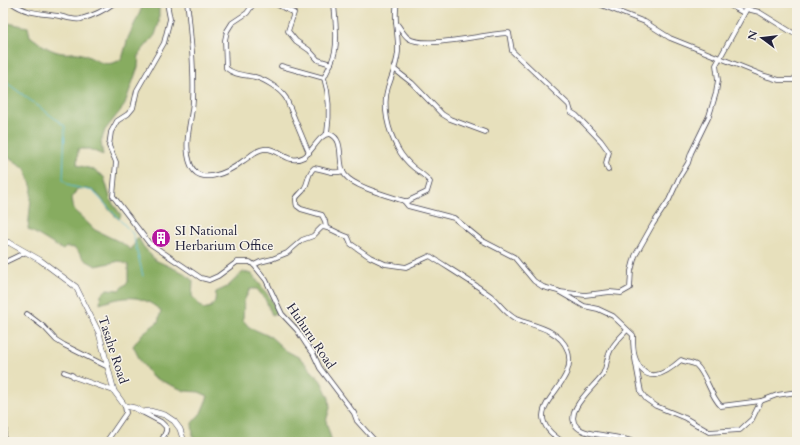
<svg xmlns="http://www.w3.org/2000/svg" width="800" height="445" viewBox="0 0 800 445" font-family="Cardo,serif">
<style>
.forest{fill:#87ac60;stroke:#54674e}
.lines{fill:none;stroke-linecap:round;stroke-linejoin:round}
.stream{stroke:#56bbd4;stroke-width:1}
.minor-casing{stroke:#403e4e;stroke-width:5.5}
.tertiary-casing{stroke:#403e4e;stroke-width:6}
.minor{stroke:#fff;stroke-width:4}
.tertiary{stroke:#fff;stroke-width:5}
.labels{text-anchor:middle;dominant-baseline:central;stroke-width:3;stroke-linejoin:round;paint-order:stroke}
.poi-label{font-size:13px;fill:#22223b;stroke:#f7f3e8;text-anchor:start}
.street-label{font-size:13px;fill:#22223b;stroke:#f7f3e8}
</style>
<rect width="100%" height="100%" fill="#f7f3e8"/>
<filter id="ink" filterUnits="userSpaceOnUse"><feTurbulence type="fractalNoise" baseFrequency=".025" numOctaves="2"/><feDisplacementMap in="SourceGraphic" scale="8" xChannelSelector="R" yChannelSelector="G"/><feConvolveMatrix kernelMatrix="1 2 1 2 8 2 1 2 1" color-interpolation-filters="sRGB"/></filter>
<filter id="wash" filterUnits="userSpaceOnUse"><feTurbulence type="fractalNoise" baseFrequency=".012" numOctaves="4" result="noise"/><feDisplacementMap in="SourceGraphic" scale="16" xChannelSelector="R" yChannelSelector="G"/><feGaussianBlur stdDeviation="0.9" result="paint"/><feColorMatrix in="noise" values="0 0 0 0 0 0 0 0 0 0 0 0 0 0 0 0 0 1.4 0 .05"/><feComposite in="paint" operator="in"/></filter>
<g filter="url(#wash)">
<rect width="100%" height="100%" fill="#e7e0bc"/>
<path class="forest" d="M 144,3 L 159,3 L 159,23 L 155,35 L 139,54 L 138,67 L 124,106 L 105,130 L 101,142 L 103,155 L 89,149 L 78,149 L 77,165 L 92,169 L 104,177 L 111,201 L 121,215 L 119,219 C 101,207 104,186 77,189 L 72,198 L 74,210 L 95,230 L 122,243 L 131,250 L 138,237 L 143,246 L 155,260 L 184,273 L 193,281 L 192,296 L 203,309 L 211,307 L 215,301 L 216,292 L 227,287 L 243,272 L 252,274 L 271,299 L 277,312 L 272,315 L 265,299 L 257,289 L 250,289 L 244,301 L 243,320 L 249,327 L 271,337 L 285,350 L 300,358 L 321,381 L 329,398 L 330,408 L 326,421 L 332,442 L 196,442 L 193,436 L 192,423 L 201,413 L 208,396 L 199,392 L 185,391 L 152,377 L 140,360 L 133,346 L 143,333 L 158,322 L 161,311 C 141,293 124,296 100,304 L 101,295 L 107,289 L 119,290 L 128,282 L 128,265 L 120,261 L 96,266 L 85,260 L 75,248 L 66,247 L 63,250 L 28,229 L 32,188 L 25,168 L 3,154 L 3,22 L 28,27 L 30,36 C 39,43 51,52 63,53 C 68,54 73,52 78,53 C 95,56 102,71 122,59 L 128,38 Z"/>
<g class="lines">
<polyline class="stream" points="3,80 65,126 63,180 70,186 93,191 133,234 143,276"/>
</g>
</g>
<g filter="url(#ink)">
<g class="lines">
<defs>
<g id="minor">
<path d="M 12,3 C 27,14 41,13 59,16 C 65,17 75,21 81,19 C 92,16 105,10 114,3"/>
<polyline points="167,3 170,19 164,43 137,90 133,108 128,114 117,121 111,132 109,146 116,162 113,196 149,243 201,278 209,280 218,276 237,262 250,262 254,265 266,280 282,314 297,330 306,344 313,353 320,368 354,413 357,421 376,442"/>
<path d="M 187,3 C 190,19 190,35 192,51 C 193,67 194,84 193,100 C 192,120 183,143 190,163 C 198,188 229,172 243,161 C 250,157 255,150 264,149 C 279,147 287,166 304,157 C 313,151 320,133 330,134 C 346,140 336,163 345,175 C 354,187 389,196 404,201 L 408,206 L 454,218 L 481,240 L 514,257 L 534,281 L 543,287 L 558,291 L 584,306 L 598,309 L 613,316 L 633,335 C 633,342 633,351 635,357 C 645,386 664,375 681,360 C 685,362 693,363 696,365 C 707,375 710,396 721,406 L 761,401 L 777,395 L 797,392"/>
<path d="M 254,3 L 247,13 L 232,23 L 227,31 L 225,40 L 226,68 C 234,75 245,75 255,77 C 266,80 280,89 286,98 L 309,153"/>
<path d="M 397,3 C 393,19 399,36 398,52 C 397,64 392,76 388,87 C 382,107 388,131 398,149 C 402,156 408,163 414,168 C 419,172 426,176 430,182 L 427,192 L 408,201 L 404,201"/>
<polyline points="596,3 645,22 670,38 765,76 779,80 793,80 797,76"/>
<polyline points="726,3 742,12 747,9 759,12 793,33 797,33"/>
<polyline points="278,5 294,13 288,31 296,41 309,50 318,60 331,64"/>
<path d="M 396,23 C 400,27 403,34 408,38 C 424,50 487,33 509,33 L 512,51 L 569,105 L 571,112 L 576,115 L 601,141 L 609,152 L 606,163 L 608,170"/>
<polyline points="281,66 324,78"/>
<polyline points="394,69 412,83 442,114 450,119 485,132"/>
<path d="M 327,133 C 330,114 330,97 324,78 C 328,69 333,61 335,51 C 338,36 335,19 334,3"/>
<polyline points="3,211 3,238"/>
<path d="M 326,227 L 325,221 L 322,215 L 301,209 L 297,206 C 296,205 296,200 296,199 C 297,195 302,193 304,189 C 309,182 307,174 314,168 C 324,169 332,175 343,171"/>
<polyline points="3,263 26,252"/>
<path d="M 254,265 L 260,262 L 272,259 L 287,253 L 302,240 L 313,236 L 322,227 C 332,228 338,234 348,237 L 351,244 L 370,257 L 385,264 L 406,267 L 430,256 C 450,269 472,282 491,296 C 499,303 506,314 516,319 C 533,326 559,329 567,349 C 583,388 509,408 563,442"/>
<polyline points="560,292 585,295 610,292 621,293 630,288 631,271 635,256 653,224 669,200 680,176 688,163 691,153 709,116 716,93 718,80 716,65 750,3"/>
<polyline points="27,314 44,327 56,340 64,345 108,367"/>
<path d="M 627,330 C 621,337 612,344 609,354 C 606,361 607,367 603,374 C 595,386 562,412 577,427 C 587,437 619,434 633,442"/>
<polyline points="635,359 641,392 646,399 656,406 685,418 709,432 740,430 752,419 761,401"/>
<polyline points="64,372 72,375 74,377 114,391"/>
<polyline points="142,412 161,422 166,427 166,431 161,442"/>
<path d="M 3,413 C 7,422 5,430 3,439"/>
<polyline points="106,442 126,413 125,406"/>
</g>
<polyline id="tertiary" points="3,241 10,243 40,260 76,287 99,333 114,391 125,406 135,408 142,412 150,411 165,415 174,421 180,429 184,442"/>
</defs>
<use href="#minor" class="minor-casing"/>
<use href="#tertiary" class="tertiary-casing"/>
<use href="#minor" class="minor"/>
<use href="#tertiary" class="tertiary"/>
</g>
</g>
<defs>
<symbol id="building-disc" viewBox="-11 -11 22 22"><circle r="9.5" fill="#b5179e" stroke="#f7f3e8"/><path d="M-4-6H4V6H1V3H-1V6H-4ZM-2.5-4.3h1.7v1.8h-1.7ZM.8-4.3h1.7v1.8H.8ZM-2.5-1h1.7V.8h-1.7ZM.8-1h1.7V.8H.8Z" fill="#fff"/></symbol>
</defs>
<g fill-rule="evenodd">
<use href="#building-disc" x="150" y="227" width="22" height="22"/>
</g>
<g class="labels">
<g class="poi-label">
<text x="175" y="231">SI National<tspan x="175" dy="15">Herbarium Office</tspan></text>
</g>
<g class="street-label">
<text transform="translate(311 336) rotate(56)">Huhuru Road</text>
<text transform="translate(113 350) rotate(72)">Tasahe Road</text>
</g>
</g>
<rect width="800" height="445" fill="none" stroke="#f7f3e8" stroke-width="16"/>
<g transform="translate(762 38) rotate(285)" stroke="#f7f3e8" stroke-width="3" paint-order="stroke">
<path d="M0-3L7 15L0 10L-7 15Z" fill="#22223b"/>
<text y="-6" font-size="11" font-weight="bold" text-anchor="middle" fill="#22223b">N</text>
</g>
</svg>
